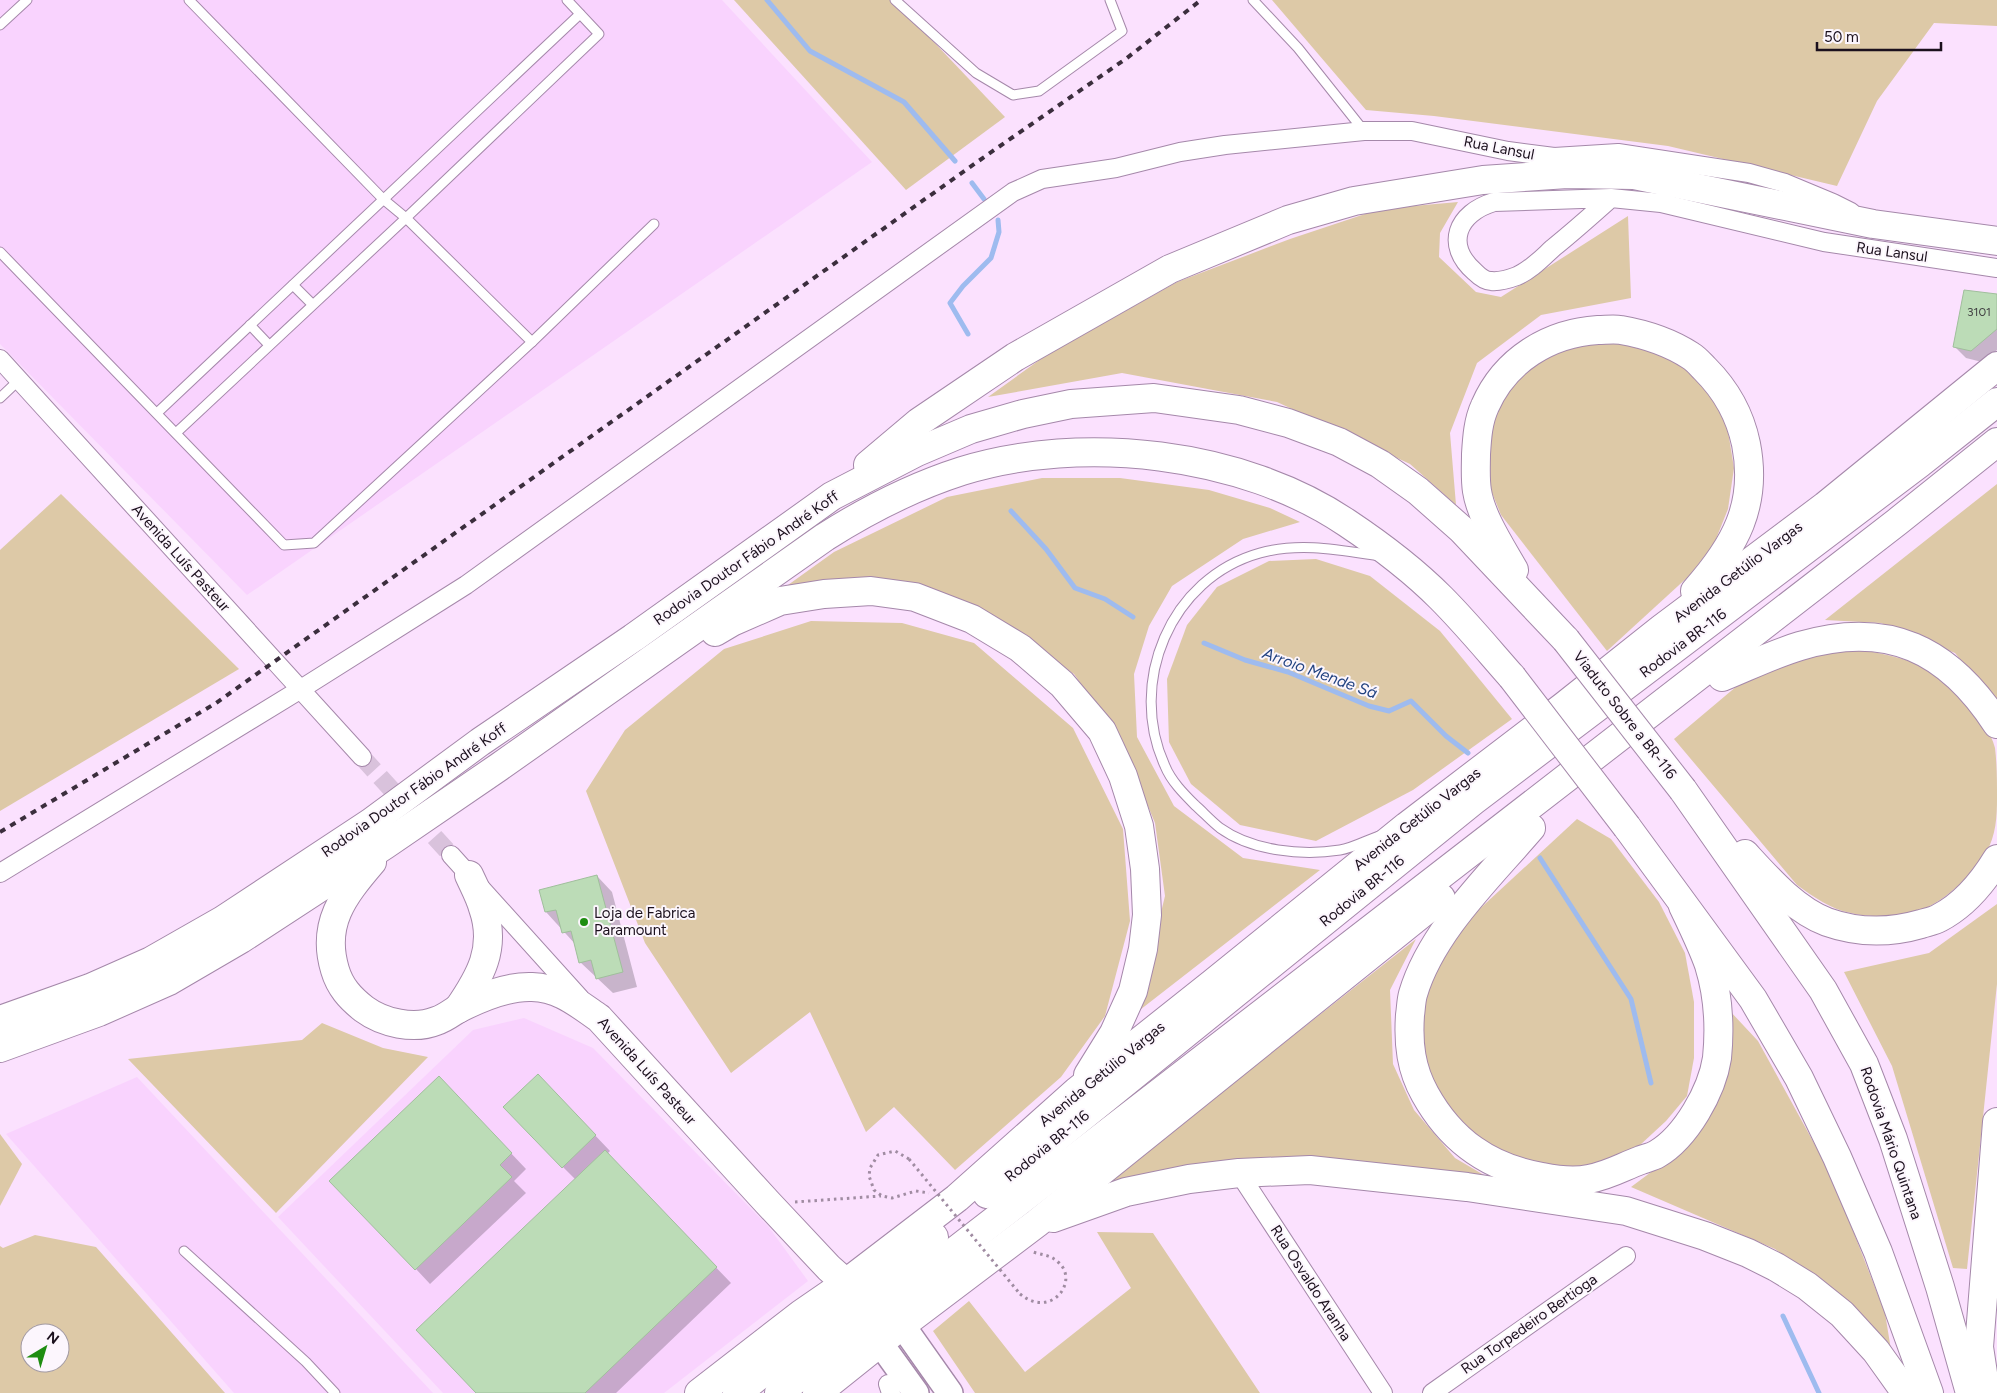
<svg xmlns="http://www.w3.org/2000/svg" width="1997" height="1393" viewBox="0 0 1997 1393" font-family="Figtree,sans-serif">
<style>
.built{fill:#f9d3fe}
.green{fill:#ddc9a7;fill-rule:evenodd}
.shadow{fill:#0003}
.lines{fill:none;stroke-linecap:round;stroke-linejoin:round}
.stream{stroke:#9ebbef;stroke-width:5}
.building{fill:#bcdcb7;stroke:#a0bf9c}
.street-tunnel{stroke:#d9c2dc;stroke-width:18;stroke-dasharray:18 9;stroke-linecap:butt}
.lane-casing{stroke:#a588aa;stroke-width:11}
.street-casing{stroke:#a588aa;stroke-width:20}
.secondary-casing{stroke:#a588aa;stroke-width:28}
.highway-casing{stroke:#a588aa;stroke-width:30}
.path{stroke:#a08ca2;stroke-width:3;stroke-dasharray:2.5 4;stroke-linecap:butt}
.lane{stroke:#fff;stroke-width:9}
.street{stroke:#fff;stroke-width:18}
.secondary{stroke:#fff;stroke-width:25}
.highway{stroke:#fff;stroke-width:28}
.rail{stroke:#3b2e3d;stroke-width:4;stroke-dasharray:6 6;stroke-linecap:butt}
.highway-bridge-casing{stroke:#a588aa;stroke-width:30;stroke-linecap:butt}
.path-bridge{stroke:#a08ca2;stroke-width:3;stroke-dasharray:2.5 4;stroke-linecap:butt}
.highway-bridge{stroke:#fff;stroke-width:28}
.poi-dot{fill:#1e8d11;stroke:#fcf6fd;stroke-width:2}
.labels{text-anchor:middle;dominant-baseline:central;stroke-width:4;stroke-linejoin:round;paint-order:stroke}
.number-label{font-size:12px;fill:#434344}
.street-label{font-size:15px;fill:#1b101d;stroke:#fcf6fd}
.poi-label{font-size:15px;fill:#1b101d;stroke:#fcf6fd;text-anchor:start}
.water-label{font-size:16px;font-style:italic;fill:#234381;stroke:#fcf6fd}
</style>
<rect width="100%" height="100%" fill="#fbe1fe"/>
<g class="built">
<polygon points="0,0 722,0 872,162 247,595 0,344"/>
<polygon points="524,1018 593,1048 768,1226 808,1281 664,1393 443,1393 278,1217 473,1030"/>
<polygon points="137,1077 433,1393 234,1393 6,1134"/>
</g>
<g class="green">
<polygon points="734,0 894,0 1005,117 906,190"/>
<polygon points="1272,0 1997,0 1997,26 1934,23 1877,101 1837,186 1668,146 1434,116 1366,110"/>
<polygon points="1458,202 1440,233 1439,257 1476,292 1501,297 1628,216 1631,298 1541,315 1477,363 1450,433 1456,505 1410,464 1277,402 1122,373 988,397 1045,356 1177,282 1290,239 1380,209"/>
<polygon points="1625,338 1694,371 1715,398 1727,425 1734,468 1728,509 1714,544 1690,575 1607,651 1501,515 1488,483 1484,438 1516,376 1547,352"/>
<polygon points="1042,478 1120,478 1209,490 1270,508 1300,522 1243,539 1172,586 1149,626 1134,674 1137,737 1174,806 1243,858 1320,870 1136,1013 1165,896 1155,823 1122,743 1074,674 992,617 916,585 811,582 781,590 834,552 947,497"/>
<polygon points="1997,484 1997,703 1955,653 1881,623 1825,620"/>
<polygon points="61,494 239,669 0,811 0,550"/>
<polygon points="1316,559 1370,576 1440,631 1512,719 1413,790 1316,841 1240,825 1191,784 1169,742 1167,679 1187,625 1217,587 1269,561"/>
<polygon points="811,621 902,623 974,643 1073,728 1123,829 1130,921 1105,1016 1061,1077 955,1170 894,1107 866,1132 810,1012 731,1073 645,943 586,791 625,730 724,649"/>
<path d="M 1855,649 C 1879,653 1902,657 1925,667 C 1953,680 1987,718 1995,748 C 1997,764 1997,782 1997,798 C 1997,817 1996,835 1986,853 C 1973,876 1941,904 1915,913 C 1901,918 1865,917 1851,913 C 1830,909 1814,897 1797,885 L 1674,739 L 1750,675 L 1806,655 Z"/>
<polygon points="1577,819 1611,839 1659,902 1685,953 1694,1002 1694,1058 1687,1096 1666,1121 1639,1146 1600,1165 1557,1169 1514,1159 1479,1141 1447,1112 1425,1064 1419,1028 1425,989 1459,928"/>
<polygon points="1997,904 1997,984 1967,1269 1953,1268 1892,1066 1844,972 1929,953"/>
<polygon points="1416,939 1390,990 1393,1064 1414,1110 1455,1158 1489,1178 1302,1158 1211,1162 1106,1183"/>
<polygon points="1729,1010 1758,1041 1831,1174 1885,1313 1892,1356 1849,1303 1775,1249 1631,1187 1666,1161"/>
<polygon points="322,1023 383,1048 428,1057 276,1213 128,1059 302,1040"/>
<polygon points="0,1134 22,1164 0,1206"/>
<polygon points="1097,1232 1153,1233 1260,1393 975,1393 933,1331 969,1301 1025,1372 1131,1288"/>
<path d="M 35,1235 L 96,1247 L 225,1393 L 0,1393 L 0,1246 L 3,1248 ZM 30,1333 L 60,1333 L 60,1363 L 30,1363 Z"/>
</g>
<g class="shadow">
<polygon points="1997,296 1997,350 1982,362 1966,358 1955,347"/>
<polygon points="597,876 612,892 637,987 613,993 580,962 576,945 546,912"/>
<polygon points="553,1091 610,1151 607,1154 731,1283 616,1393 478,1393 576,1180 563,1167"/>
<polygon points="454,1093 526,1169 514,1181 526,1193 430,1284 416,1269"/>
</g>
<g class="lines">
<g class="stream">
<polyline points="767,0 810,51 904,102 955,161"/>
<polyline points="972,183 984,199"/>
<polyline points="968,334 950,303 963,286 991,258 999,232 998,220"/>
<polyline points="1011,511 1046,549 1075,588 1105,599 1133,617"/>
<polyline points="1204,643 1245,660 1288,672 1369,706 1389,711 1411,701 1446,736 1468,753"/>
<polyline points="1540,858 1631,999 1651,1083"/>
<polyline points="1783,1316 1819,1393"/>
</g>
</g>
<g class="building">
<polygon points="1964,290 1997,294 1997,329 1971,351 1953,347"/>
<polygon points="597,875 623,972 596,979 591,960 579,963 571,931 562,933 556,910 545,912 539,890"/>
<polygon points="538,1074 596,1135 562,1168 503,1107"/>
<polygon points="439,1076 512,1153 500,1165 512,1177 415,1270 329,1181"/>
<polygon points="605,1150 717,1267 585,1393 476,1393 416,1330"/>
</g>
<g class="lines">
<polyline class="street-tunnel" points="362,757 451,855"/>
<defs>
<g id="lane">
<polyline points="895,0 976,73 1013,95 1039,91 1122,31 1110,0"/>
<polyline points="1253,0 1298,48 1364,131"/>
<polyline points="0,25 27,0"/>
<polyline points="0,252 284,545 314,543 532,342 406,218 383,199 189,0"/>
<polyline points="293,285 312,304"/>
<polyline points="250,325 269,345"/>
<polyline points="532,342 654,224"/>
<polyline points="0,398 19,380"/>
<polyline points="157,413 580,14"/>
<polyline points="176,433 406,218 599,34 567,0"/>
<path d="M 1379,836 C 1367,840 1353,848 1340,850 C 1302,856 1252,851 1220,828 C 1211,821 1203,812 1195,805 C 1184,794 1171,781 1165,766 C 1127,683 1170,578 1260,553 C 1300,542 1339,550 1379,556"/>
<polyline points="184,1251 306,1362 335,1393"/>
</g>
<g id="street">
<path d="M 1611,198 C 1592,215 1573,232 1553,248 C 1542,258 1531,270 1517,276 C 1509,279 1500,282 1491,281 C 1485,281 1479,276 1475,272 C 1444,245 1457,213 1494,202 L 1611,198 L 1661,203 L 1824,242 L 1997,268"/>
<polyline points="0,359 362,757"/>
<polyline points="451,855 580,998"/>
<polyline points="0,873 301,689 466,585 1013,192 1042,179 1116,168 1180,152 1225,145 1364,131 1412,131 1508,151 1554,157 1618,153 1749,173 1785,183 1833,203 1851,212"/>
<polyline points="1239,1173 1383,1393"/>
<polyline points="888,1384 891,1393"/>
<polyline points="1432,1393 1626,1256"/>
</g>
<g id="secondary">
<polyline points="902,1325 950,1393"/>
<polyline points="880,1343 916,1393"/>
</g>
<g id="highway">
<polyline points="868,465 919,422 1015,357 1170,269 1288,220 1354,201 1483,180 1567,174 1634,175 1873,224 1997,241"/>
<path d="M 1514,570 C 1501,547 1481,517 1477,491 C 1475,479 1476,466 1476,454 C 1477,438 1478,421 1485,406 C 1505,360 1549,333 1598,330 C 1605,330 1614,329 1621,330 C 1644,334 1671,343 1691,356 C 1696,359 1701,365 1705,369 C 1726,390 1740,415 1746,444 C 1758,505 1735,546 1695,591"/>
<polyline points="715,632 732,622 780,601 824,594 871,591 915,597 972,619 1020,648 1062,684 1102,731 1123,776 1139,826 1145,869 1147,915 1143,949 1133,991 1114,1033 1088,1075"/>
<path d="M 1722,677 C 1747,667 1773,654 1800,646 C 1888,620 1948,649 1997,724"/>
<polyline points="1683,790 1823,990 1864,1064 1893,1139 1940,1287 1970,1393"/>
<polyline points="1627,827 1753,999 1799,1078 1837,1157 1878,1252 1929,1393"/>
<path d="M 1531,828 C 1489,877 1431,932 1413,994 C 1411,1001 1411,1009 1410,1015 C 1408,1044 1411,1069 1425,1094 C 1451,1141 1489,1168 1542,1177 C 1557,1180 1574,1182 1589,1179 C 1610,1175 1622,1167 1641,1160 C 1646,1158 1652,1157 1657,1154 C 1686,1137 1712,1091 1717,1058 C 1720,1028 1718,994 1709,965 C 1702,945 1692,925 1683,906"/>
<path d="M 1745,854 C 1768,879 1795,910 1827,922 C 1858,933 1890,933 1921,924 C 1927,922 1934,921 1939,918 C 1964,905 1983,882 1997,859"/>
<path d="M 372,862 C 343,896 321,924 335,970 C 340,987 350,998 364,1009 C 383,1023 414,1030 436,1021 C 443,1019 450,1014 456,1010 C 479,998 506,986 532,987 C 560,988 577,1003 599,1018 L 767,1202 L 829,1268 L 846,1283"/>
<path d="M 458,1009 C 480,977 497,948 483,908 C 480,897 474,886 469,875"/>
<polyline points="0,1020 90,988 151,961 223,920 370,823 480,742 633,638 832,496 917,452 971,429 1023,414 1071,404 1154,398 1239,410 1288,423 1339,442 1380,464 1418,491 1461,529 1566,640"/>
<path d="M 0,1048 L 99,1012 L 169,981 L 241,939 L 385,845 L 499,767 L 825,537 C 869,509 912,487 962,471 C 1082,434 1242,452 1347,523 C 1380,545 1413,570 1441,598 C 1466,623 1489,651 1512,677"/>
<polyline points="987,1194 1473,801 1920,463 1997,402"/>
<polyline points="1053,1218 1126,1192 1189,1179 1239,1173 1310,1170 1467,1187 1626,1211 1705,1236 1748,1253 1776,1267 1807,1286 1842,1314 1876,1351 1906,1393"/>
<polyline points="699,1393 801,1314 846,1283 957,1198 1077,1091 1213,983 1407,826 1564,706 1661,629 1825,506 1997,366"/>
<polyline points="737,1393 934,1237"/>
<polyline points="779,1393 942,1261 1897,522 1997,442"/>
<polyline points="817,1393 902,1325 1037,1223 1441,898"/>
<polyline points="1986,1393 1979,1347 1997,1122"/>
</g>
</defs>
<use href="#lane" class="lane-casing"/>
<use href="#street" class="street-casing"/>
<use href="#secondary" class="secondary-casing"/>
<use href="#highway" class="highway-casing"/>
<g class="path">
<polyline points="909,1159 895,1151 878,1155 870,1168 869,1176 874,1190 882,1196 892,1198 916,1191 929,1193"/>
<polyline points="795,1202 881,1196"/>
<path d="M 1020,1294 C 1052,1320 1080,1280 1058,1262 C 1051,1255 1042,1255 1033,1252"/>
</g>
<use href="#lane" class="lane"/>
<use href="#street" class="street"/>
<use href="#secondary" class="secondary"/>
<use href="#highway" class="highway"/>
<polyline class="rail" points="0,832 216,703 987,155 1127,58 1201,0"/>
<defs>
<g id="highway-bridge">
<polyline points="1566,640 1683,790"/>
<polyline points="1512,677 1627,827"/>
</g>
</defs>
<use href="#highway-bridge" class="highway-bridge-casing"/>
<polyline class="path-bridge" points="909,1159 1020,1294"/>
<use href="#highway-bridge" class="highway-bridge"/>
</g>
<circle class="poi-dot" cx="584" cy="922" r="5"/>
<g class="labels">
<g class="number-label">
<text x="1979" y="312">3101</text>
</g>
<g class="street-label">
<text transform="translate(1499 148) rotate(11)">Rua Lansul</text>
<text transform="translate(1892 252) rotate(8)">Rua Lansul</text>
<text transform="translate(181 558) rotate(48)">Avenida Luís Pasteur</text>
<text transform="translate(746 558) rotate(-35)">Rodovia Doutor Fábio André Koff</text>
<text transform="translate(1738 572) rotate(-37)">Avenida Getúlio Vargas</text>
<text transform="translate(1683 643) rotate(-37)">Rodovia BR-116</text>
<text transform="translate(1625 715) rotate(52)">Viaduto Sobre a BR-116</text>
<text transform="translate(414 790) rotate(-35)">Rodovia Doutor Fábio André Koff</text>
<text transform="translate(1417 819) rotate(-38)">Avenida Getúlio Vargas</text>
<text transform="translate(1362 891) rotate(-39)">Rodovia BR-116</text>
<text transform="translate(647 1071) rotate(48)">Avenida Luís Pasteur</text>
<text transform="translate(1102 1074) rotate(-39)">Avenida Getúlio Vargas</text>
<text transform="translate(1891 1143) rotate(71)">Rodovia Mário Quintana</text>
<text transform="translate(1047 1146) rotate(-39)">Rodovia BR-116</text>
<text transform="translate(1311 1283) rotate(57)">Rua Osvaldo Aranha</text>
<text transform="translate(1529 1324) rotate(-35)">Rua Torpedeiro Bertioga</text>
</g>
<g class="poi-label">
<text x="594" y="913">Loja de Fabrica<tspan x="594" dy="17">Paramount</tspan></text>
</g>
<g class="water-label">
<text transform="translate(1320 673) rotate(20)">Arroio Mende Sá</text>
</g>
</g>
<g transform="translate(45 1348) rotate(38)"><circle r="24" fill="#fcf6fd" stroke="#a29aa3"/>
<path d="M0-4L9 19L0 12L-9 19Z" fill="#1e8d11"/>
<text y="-8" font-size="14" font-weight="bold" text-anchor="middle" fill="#1b101d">N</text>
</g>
<path d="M1817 42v8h124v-8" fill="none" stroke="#1b101d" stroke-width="2.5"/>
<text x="1824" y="42" font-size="15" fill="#1b101d" stroke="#fcf6fd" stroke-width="4" paint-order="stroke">50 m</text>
</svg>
